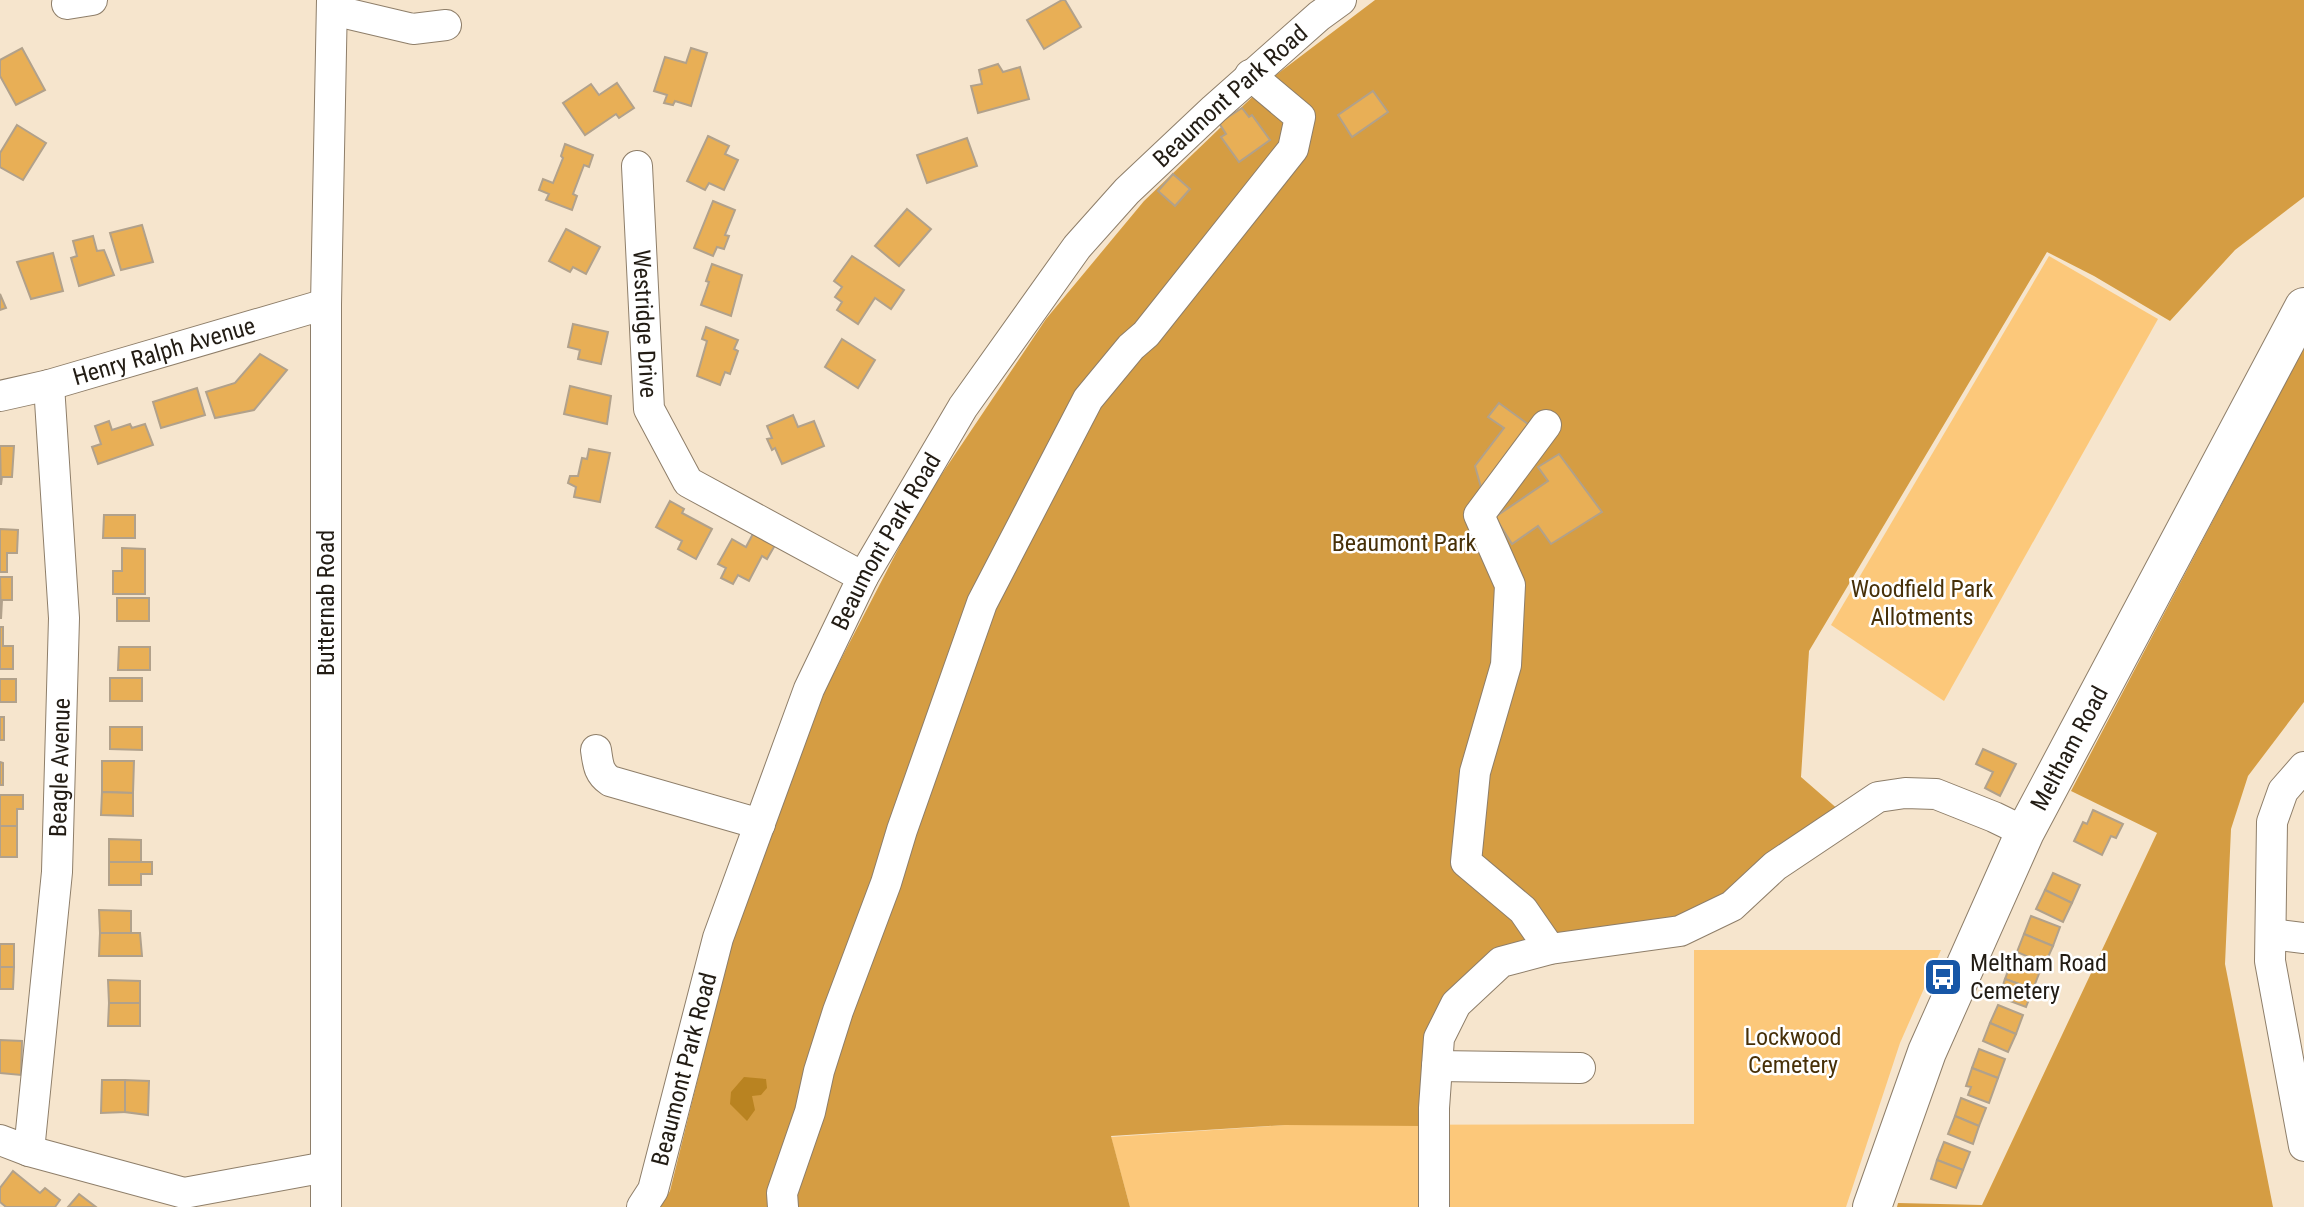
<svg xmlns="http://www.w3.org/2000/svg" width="2304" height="1207" viewBox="0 0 2304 1207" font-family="'Roboto Condensed',sans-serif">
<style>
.green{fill:#fcc87a}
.forest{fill:#d59d43}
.water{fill:#b98321}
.building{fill:#e8af56;stroke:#b1a18b;stroke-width:2}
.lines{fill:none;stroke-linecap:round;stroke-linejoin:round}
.minor-casing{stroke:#8e7e69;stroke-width:32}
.major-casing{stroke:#8e7e69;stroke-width:40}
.minor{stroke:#fff;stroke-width:30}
.major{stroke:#fff;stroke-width:38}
.labels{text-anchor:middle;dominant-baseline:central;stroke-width:5;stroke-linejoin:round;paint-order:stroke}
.street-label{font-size:24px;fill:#221c14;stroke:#fff}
.park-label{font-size:24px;fill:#473008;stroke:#fff}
.poi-label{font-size:24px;fill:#221c14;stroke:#fff;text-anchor:start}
</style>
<rect width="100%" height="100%" fill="#f6e5cd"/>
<g class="green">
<polygon points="2049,256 2158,319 1944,701 1831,625"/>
<polygon points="1694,950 1941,950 1900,1043 1846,1207 1130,1207 1111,1137 1285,1125 1694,1124"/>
</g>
<g class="forest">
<polygon points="1375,0 2304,0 2304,197 2235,250 2170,321 2094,276 2047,252 1809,651 1801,777 1840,811 1727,897 1674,919 1451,995 1422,1126 1285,1125 1111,1136 1130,1207 660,1207 670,1191 734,933 826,688 921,505 1046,319 1144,201 1272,78"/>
<polygon points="2304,347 2304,702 2248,776 2231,829 2225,964 2273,1207 1897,1207 1898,1203 1982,1205 2157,833 2071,791"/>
</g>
<polygon class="water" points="744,1077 766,1079 767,1088 761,1095 752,1096 755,1110 747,1121 730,1104 731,1092"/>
<g class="building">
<polygon points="1062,0 1065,0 1081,27 1044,49 1027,20"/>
<polygon points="22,48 45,90 16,105 0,76 0,60"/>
<polygon points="691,48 707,53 691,106 675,101 673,105 664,103 667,95 654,91 665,57 686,63"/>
<polygon points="998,64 1003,72 1020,67 1029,99 978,113 971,86 982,84 979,70"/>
<polygon points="617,83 634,108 619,118 616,114 585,135 563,103 591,84 599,95"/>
<polygon points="1373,91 1388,112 1352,137 1338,115"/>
<polygon points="1242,108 1249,117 1252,115 1270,140 1239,162 1221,137 1226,134 1219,123"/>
<polygon points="17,125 46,143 23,180 0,167 0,153"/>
<polygon points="708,136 729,146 725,154 738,160 724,190 709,183 705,190 687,181"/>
<polygon points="967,138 977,166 927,183 917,155"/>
<polygon points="565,144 593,155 589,167 584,165 573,194 577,196 572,210 546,200 549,194 539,190 543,179 553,183 563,158 561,156"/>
<polygon points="1173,174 1190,189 1175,206 1158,191"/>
<polygon points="713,201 735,210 725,235 729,236 724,249 717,247 713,256 694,248"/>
<polygon points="907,209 931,229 899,266 875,246"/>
<polygon points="142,225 153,262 121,270 110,233"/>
<polygon points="566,229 600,247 586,274 573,267 570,272 549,261"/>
<polygon points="93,236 97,251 104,250 114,275 79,286 71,258 77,256 73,241"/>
<polygon points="53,253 63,291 31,299 17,262"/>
<polygon points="852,256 904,290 891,309 875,298 858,324 837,310 842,302 835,297 842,287 834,281"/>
<polygon points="712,264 742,275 731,316 701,305 709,282 706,281"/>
<polygon points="0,294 6,308 0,310"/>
<polygon points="573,324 608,332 601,364 578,359 580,350 568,347"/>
<polygon points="706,327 738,340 734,349 738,351 730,374 725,372 720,385 697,376 707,341 702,339"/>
<polygon points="842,339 875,360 858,388 825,367"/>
<polygon points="260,354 287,370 254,410 215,418 206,392 235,383"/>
<polygon points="570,386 611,396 607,424 564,414"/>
<polygon points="197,388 205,415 161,428 153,402"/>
<polygon points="1499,403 1532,427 1482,491 1475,466 1504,428 1488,417"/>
<polygon points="793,415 798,427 814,421 824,446 782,464 775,448 772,450 767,439 772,438 767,426"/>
<polygon points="109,421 112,430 130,424 132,428 145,424 153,445 98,464 92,447 101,444 95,426"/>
<polygon points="0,446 14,446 12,477 2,477 1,485"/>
<polygon points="589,449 610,453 600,502 574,497 576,487 568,483 570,476 578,476 582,458 587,459"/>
<polygon points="1559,454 1602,512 1551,544 1538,526 1512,544 1495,517 1548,481 1538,467"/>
<polygon points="670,501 684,509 682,513 712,529 696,559 678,549 682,541 656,527"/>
<polygon points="104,515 135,515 135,538 103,538"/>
<polygon points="756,528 778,540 767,559 762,556 749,581 738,575 733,584 721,578 726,568 718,564 732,539 746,547"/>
<polygon points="0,529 18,530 17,553 7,553 7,572 0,572"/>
<polygon points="122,548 145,549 145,594 113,594 113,571 122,571"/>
<polygon points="0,577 12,577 12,600 2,600 1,619"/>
<rect x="117" y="598" width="32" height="23"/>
<polygon points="0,627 3,627 3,646 13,646 13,669 0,669"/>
<polygon points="119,647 150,647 150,670 118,670"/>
<rect x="110" y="678" width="32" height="23"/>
<rect x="0" y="679" width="16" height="23"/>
<rect x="0" y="717" width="4" height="23"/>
<polygon points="110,727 142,727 142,750 110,749"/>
<polygon points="1983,749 2016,764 2000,796 1985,788 1993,772 1976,764"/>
<polygon points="102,761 134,761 133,793 102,792"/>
<polygon points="0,762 3,763 3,785 0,785"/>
<polygon points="102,792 133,793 133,816 101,815"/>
<polygon points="0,795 23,795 23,809 17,809 17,826 0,826"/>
<polygon points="2093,810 2123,824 2116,838 2111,836 2102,855 2074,841 2083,822 2087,824"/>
<rect x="0" y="826" width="17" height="31"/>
<polygon points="109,839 141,840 141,862 109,862"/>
<polygon points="109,862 152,862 152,874 141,874 141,885 109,885"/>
<polygon points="2053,873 2080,885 2072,903 2045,890"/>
<polygon points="2045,890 2072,903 2063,922 2036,909"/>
<polygon points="99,910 131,911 131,933 100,933"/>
<polygon points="2031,916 2060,927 2053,946 2024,934"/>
<polygon points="100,933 140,933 142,956 99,956"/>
<polygon points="2024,934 2053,946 2045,964 2017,952"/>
<rect x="0" y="944" width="14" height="23"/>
<polygon points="2012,961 2040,971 2033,989 2005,979"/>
<polygon points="0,967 14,967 13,989 0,989"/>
<polygon points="2005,979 2033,989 2026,1007 1999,997"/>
<polygon points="108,980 140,981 140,1003 109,1003"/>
<polygon points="109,1003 140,1003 140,1026 108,1026"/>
<polygon points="1998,1005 2023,1015 2016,1034 1990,1023"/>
<polygon points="1990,1023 2016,1034 2008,1052 1983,1041"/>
<polygon points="0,1040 22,1041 21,1075 0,1073"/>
<polygon points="1979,1049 2005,1059 1998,1078 1972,1068"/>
<polygon points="1972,1068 1998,1078 1989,1103 1968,1095 1971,1087 1966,1086"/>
<polygon points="102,1080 125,1080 125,1112 101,1113"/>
<polygon points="125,1080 149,1081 148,1115 125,1112"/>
<polygon points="1961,1098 1986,1108 1979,1126 1955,1116"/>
<polygon points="1955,1116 1979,1126 1973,1144 1948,1134"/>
<polygon points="1944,1142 1970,1152 1963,1170 1937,1160"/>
<polygon points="1937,1160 1963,1170 1956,1188 1931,1179"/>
<polygon points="13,1171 40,1193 45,1188 60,1200 55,1207 6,1207 0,1202 0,1188"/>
<polygon points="79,1194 96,1207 68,1207"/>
</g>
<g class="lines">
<defs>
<g id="minor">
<polyline points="67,4 92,0"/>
<polyline points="332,10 413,29 446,25"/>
<path id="s1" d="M 637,166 L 649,409 L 688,482 L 863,577"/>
<path id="s2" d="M 0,396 L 49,385 L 326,304"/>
<polyline points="1546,425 1479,515 1510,585 1506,665 1475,772 1466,862 1523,910 1550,949"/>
<path d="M 596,750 C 598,763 598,773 610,781 L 760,824"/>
<polyline points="2304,767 2283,791 2272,822 2270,961 2304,1146"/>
<polyline points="2271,934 2304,938"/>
<polyline points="1437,1066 1580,1068"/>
<polyline points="0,1140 29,1151 184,1193 326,1167"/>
<path id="s3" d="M 29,1151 L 57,872 L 64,618 L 49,385"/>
<polyline points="326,1207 326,304 332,0"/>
<path id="s4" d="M 642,1207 L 653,1190 L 718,938 L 809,689 L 863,577 L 963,407 L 1077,247 L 1127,191 L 1214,109 L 1319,16 L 1341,0"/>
<polyline points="783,1207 782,1193 810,1112 819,1071 838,1011 886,883 902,830 982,603 1088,399 1131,347 1146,334 1293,149 1300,117 1250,75"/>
<polyline points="1434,1207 1434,1108 1439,1038 1456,1004 1501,962 1550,949 1680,931 1732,906 1775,866 1878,797 1905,793 1936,794 1994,817 2025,832"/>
</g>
<g id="major">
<path id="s5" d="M 1872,1207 L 1927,1052 L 2025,832 L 2304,307"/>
</g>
</defs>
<use href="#minor" class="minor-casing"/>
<use href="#major" class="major-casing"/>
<use href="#minor" class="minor"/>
<use href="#major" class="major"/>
</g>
<defs>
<symbol id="bus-square" viewBox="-11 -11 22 22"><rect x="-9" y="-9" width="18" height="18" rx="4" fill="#1757a7" stroke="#fff"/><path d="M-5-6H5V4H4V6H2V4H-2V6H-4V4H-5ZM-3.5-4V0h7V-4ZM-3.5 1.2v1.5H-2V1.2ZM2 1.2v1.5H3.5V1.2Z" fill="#fff"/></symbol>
</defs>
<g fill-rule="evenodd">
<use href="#bus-square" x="1921" y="955" width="44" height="44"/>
</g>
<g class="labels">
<g class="street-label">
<text stroke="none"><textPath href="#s4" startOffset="1279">Beaumont Park Road</textPath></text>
<text stroke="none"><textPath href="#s1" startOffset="158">Westridge Drive</textPath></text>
<text stroke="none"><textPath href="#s2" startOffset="170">Henry Ralph Avenue</textPath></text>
<text stroke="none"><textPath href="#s4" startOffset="712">Beaumont Park Road</textPath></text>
<text transform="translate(326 603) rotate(-90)">Butternab Road</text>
<text stroke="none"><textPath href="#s5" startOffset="500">Meltham Road</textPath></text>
<text stroke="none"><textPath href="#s3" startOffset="385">Beagle Avenue</textPath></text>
<text stroke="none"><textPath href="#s4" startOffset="145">Beaumont Park Road</textPath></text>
</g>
<g class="park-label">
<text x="1404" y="543">Beaumont Park</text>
<text x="1922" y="589">Woodfield Park<tspan x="1922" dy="28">Allotments</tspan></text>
<text x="1793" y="1037">Lockwood<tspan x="1793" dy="28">Cemetery</tspan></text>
</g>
<g class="poi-label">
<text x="1970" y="963">Meltham Road<tspan x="1970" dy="28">Cemetery</tspan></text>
</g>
</g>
</svg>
